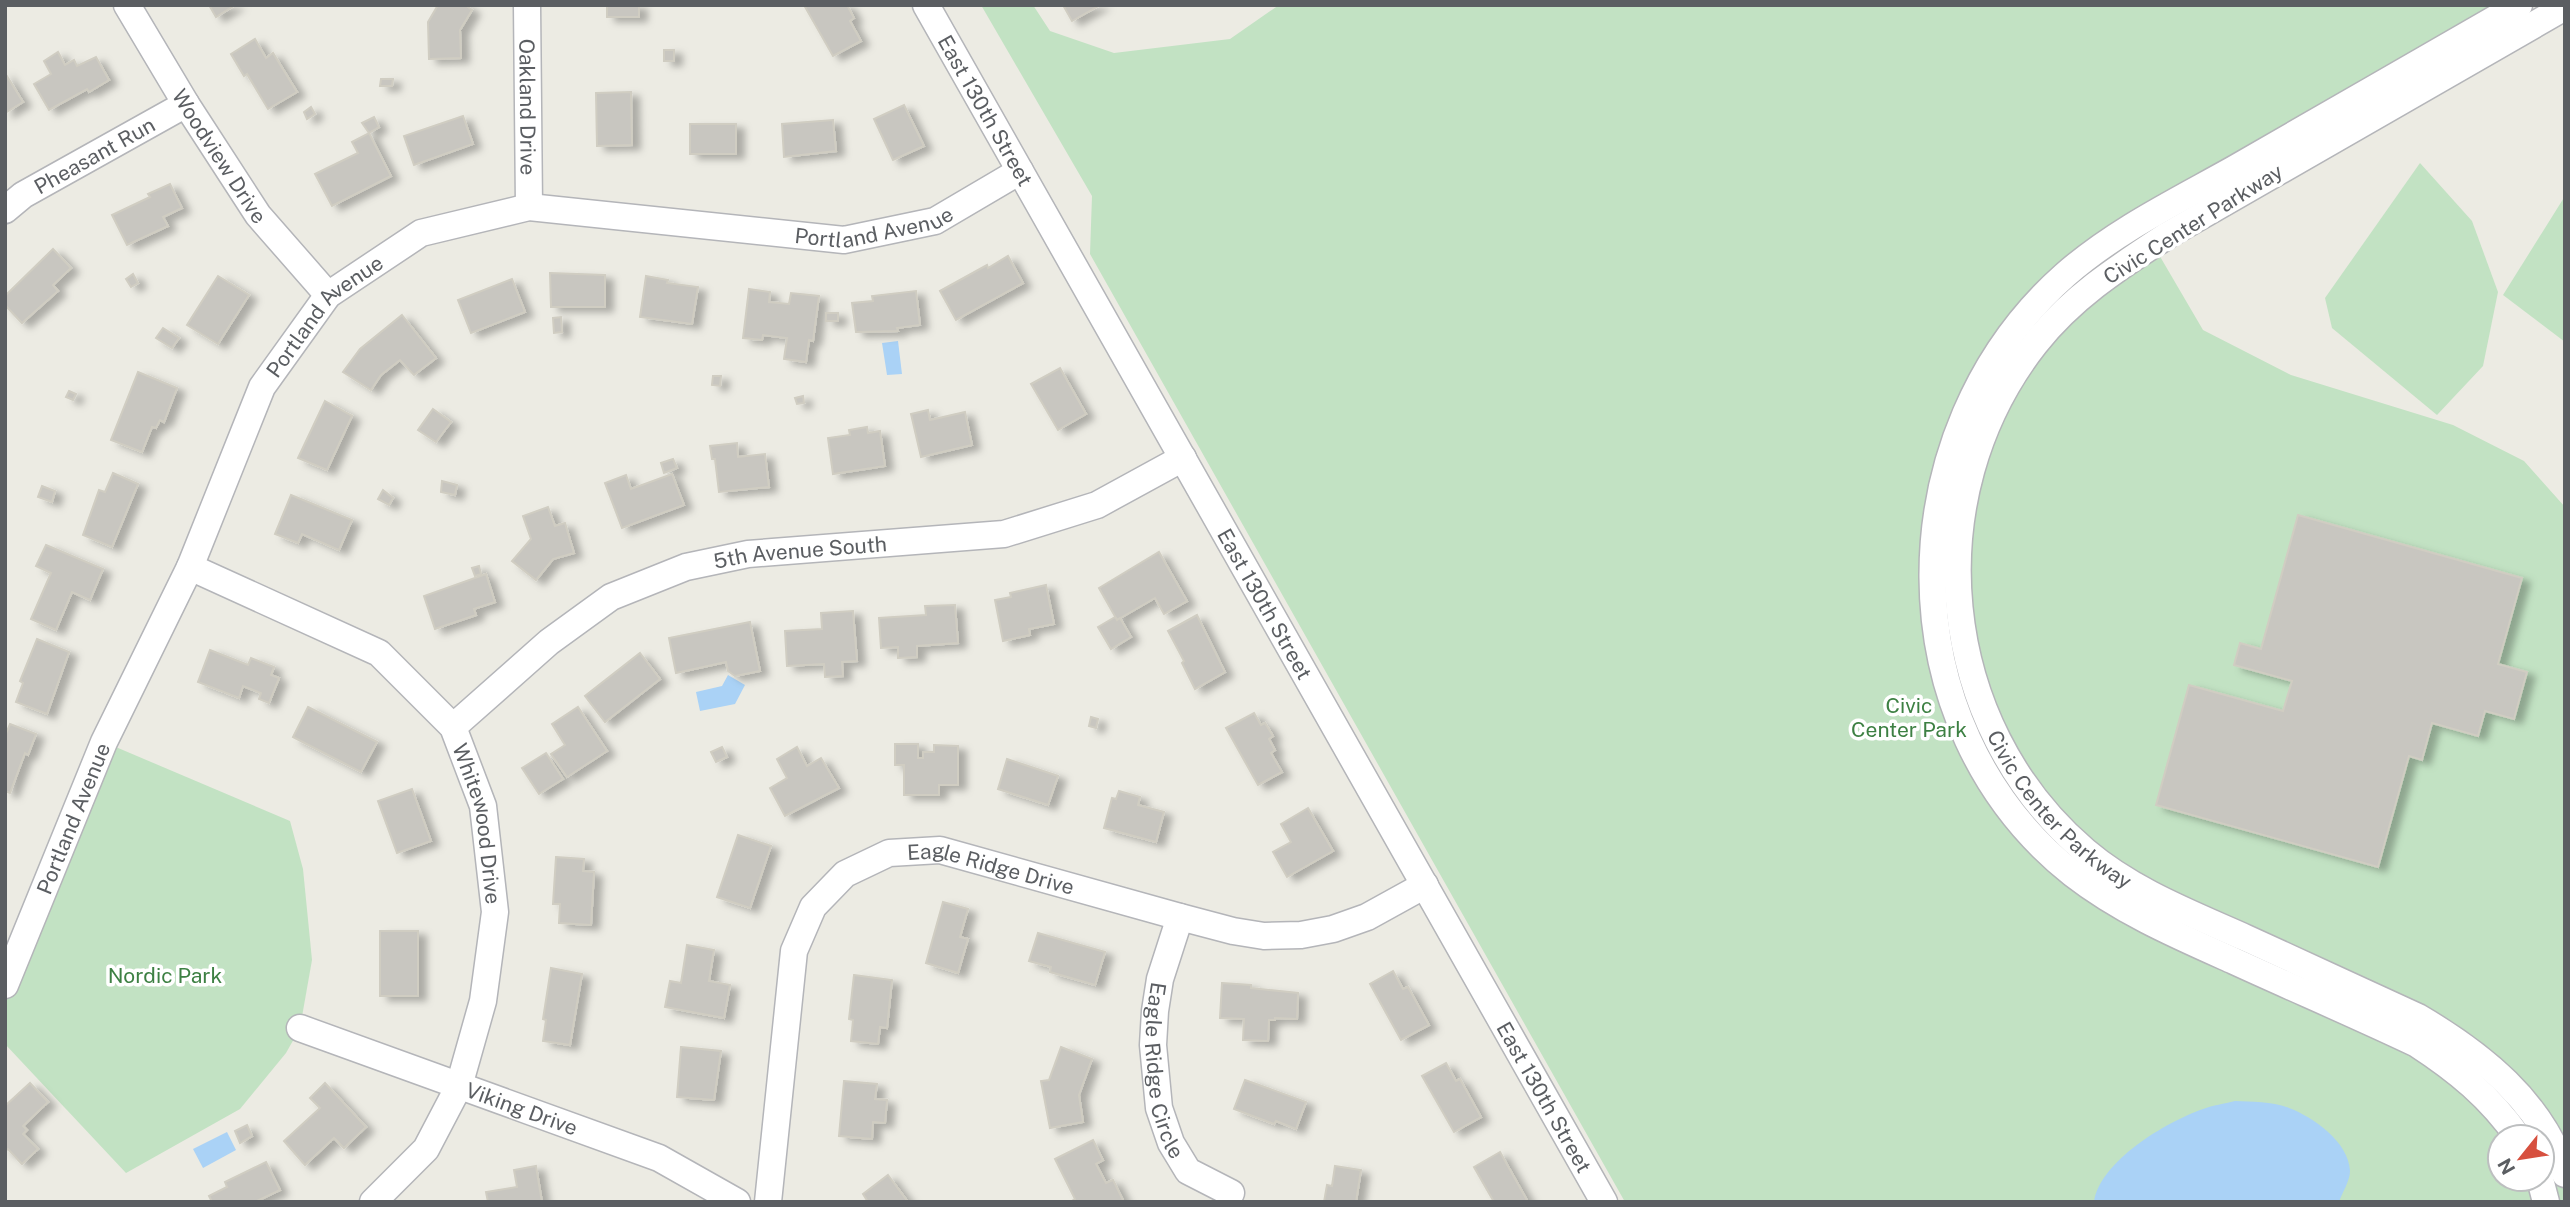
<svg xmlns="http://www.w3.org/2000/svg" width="2570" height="1207" viewBox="0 0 2570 1207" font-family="'Public Sans',sans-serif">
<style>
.green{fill:#c2e2c3;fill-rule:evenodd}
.water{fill:#aad2f6}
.building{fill:#c8c6c0;stroke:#d0cdc2;stroke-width:2;filter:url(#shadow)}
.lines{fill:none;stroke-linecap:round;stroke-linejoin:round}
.minor-casing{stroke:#b4b5b9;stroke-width:29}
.minor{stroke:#fff;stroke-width:26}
.labels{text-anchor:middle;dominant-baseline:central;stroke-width:7;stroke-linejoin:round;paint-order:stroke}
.street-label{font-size:21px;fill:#5b5e62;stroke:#fff}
.park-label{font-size:21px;fill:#3d8043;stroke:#fff}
</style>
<defs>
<filter id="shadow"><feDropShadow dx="8" dy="4.5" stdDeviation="3.5" flood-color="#0004"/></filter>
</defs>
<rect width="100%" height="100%" fill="#ecebe3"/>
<g class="green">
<path d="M 981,5 L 1033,5 L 1050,31 L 1114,53 L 1230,39 L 1279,5 L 2491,5 L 2134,212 L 2203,330 L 2291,375 L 2453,425 L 2524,461 L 2565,507 L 2565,1202 L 1625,1202 L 1090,254 L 1092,196 ZM 2500,1137 L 2542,1137 L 2542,1179 L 2500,1179 Z"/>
<polygon points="2420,163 2472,221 2498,292 2483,366 2437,415 2332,328 2325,298"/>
<polygon points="2565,196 2565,342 2503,295"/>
<polygon points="104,742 290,821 303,869 312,960 300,1028 286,1053 240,1109 126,1173 5,1044 5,985"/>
</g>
<g class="water">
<polygon points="898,341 902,374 887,375 882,343"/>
<polygon points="728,675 745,685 735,704 700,711 696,692 722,686"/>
<path d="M 2235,1101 C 2252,1102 2272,1101 2289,1108 C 2313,1117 2349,1142 2350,1171 C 2350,1181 2342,1193 2339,1202 L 2094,1202 C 2100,1161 2166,1122 2203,1109 C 2213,1105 2224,1104 2235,1101 Z"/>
<polygon points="227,1132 236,1150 203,1168 193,1149"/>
</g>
<g class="building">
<polygon points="209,5 235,5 216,17"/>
<polygon points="438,5 465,5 472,10 460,30 461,58 429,59 428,22"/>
<rect x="607" y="5" width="32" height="12"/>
<polygon points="804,5 847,5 854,18 850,21 861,41 833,56"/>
<polygon points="1063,5 1100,5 1072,21"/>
<polygon points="255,39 266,58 273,53 297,92 268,109 247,74 244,76 231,54"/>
<rect x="664" y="50" width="10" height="11"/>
<polygon points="58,52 65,65 74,60 77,66 96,57 109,80 89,92 87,89 49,110 34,84 51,74 44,61"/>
<polygon points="5,73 23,102 5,113"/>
<polygon points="381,79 393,79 392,86 380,86"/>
<polygon points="631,92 632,145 597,146 596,93"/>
<polygon points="904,105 924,146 893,160 874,119"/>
<polygon points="311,107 315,114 307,119 304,112"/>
<polygon points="463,116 473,144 414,165 404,136"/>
<polygon points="374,117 379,127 369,133 362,123"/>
<polygon points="833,120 836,151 784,157 782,124"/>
<rect x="690" y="124" width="46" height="30"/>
<polygon points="369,133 391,176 332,206 315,174 358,153 352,142"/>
<polygon points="170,184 182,208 163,217 168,226 127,245 112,215 150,197 148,194"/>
<polygon points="53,249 71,268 53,285 58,291 22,323 5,305 5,296"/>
<polygon points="1008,256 1023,283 956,320 940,291 987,265 988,268"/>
<polygon points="550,273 605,275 605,307 551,307"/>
<polygon points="133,274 138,283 131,287 126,279"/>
<polygon points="218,276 249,295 218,344 187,325"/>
<polygon points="646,276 668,280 667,283 698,287 692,324 640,317"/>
<polygon points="512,279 525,312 471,333 458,300"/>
<polygon points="749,289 770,292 769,302 789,304 791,293 819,296 813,341 809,340 806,362 784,359 787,338 763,335 762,340 743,338"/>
<polygon points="916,291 920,325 897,328 898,331 856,332 852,303 873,301 872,296"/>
<rect x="826" y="313" width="12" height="8"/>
<polygon points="402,315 436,358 414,375 400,360 381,375 371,390 343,372 360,349"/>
<polygon points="561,317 562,332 554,333 553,318"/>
<polygon points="163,328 179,338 172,348 156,338"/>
<polygon points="1060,368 1086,414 1058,430 1031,384"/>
<polygon points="138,372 177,388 164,422 160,420 156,428 152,427 142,452 111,440"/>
<polygon points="713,376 721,376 720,386 712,385"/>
<polygon points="69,391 76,394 73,400 66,397"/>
<polygon points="803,396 804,403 797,404 795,398"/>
<polygon points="325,401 352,416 327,470 298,458"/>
<polygon points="433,409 451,422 436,442 418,430"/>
<polygon points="928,410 930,420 965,412 972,445 921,457 911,414"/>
<polygon points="867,427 868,433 880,431 885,466 833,474 828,438 850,435 849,430"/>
<polygon points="737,443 738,457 765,454 769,487 719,492 715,459 712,459 710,446"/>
<polygon points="673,459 677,468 664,473 661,463"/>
<polygon points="113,473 138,484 112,547 83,535 99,490 105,492"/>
<polygon points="672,474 684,505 622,528 605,483 626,475 631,489"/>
<polygon points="442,481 457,485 455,495 441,492"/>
<polygon points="42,486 55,491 52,502 38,497"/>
<polygon points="383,490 393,498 389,505 378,499"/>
<polygon points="291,495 352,520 339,550 302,534 298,543 275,534"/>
<polygon points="548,507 555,526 565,523 574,553 553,559 536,580 512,561 531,539 523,516"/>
<polygon points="2298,515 2522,578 2498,664 2527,672 2514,719 2485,711 2478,736 2432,723 2422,760 2409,756 2378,867 2156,805 2189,685 2283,711 2292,681 2234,665 2240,643 2261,649"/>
<polygon points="46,545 103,569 90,600 72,592 56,630 31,619 51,573 36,566"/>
<polygon points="1159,552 1187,601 1164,614 1155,598 1117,620 1099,588"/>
<polygon points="479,566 481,574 475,576 472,568"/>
<polygon points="486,574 495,602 474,609 476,615 435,629 424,596"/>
<polygon points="1046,585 1054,624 1029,629 1030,635 1003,641 995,600 1011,597 1010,593"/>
<polygon points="955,605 958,643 917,646 917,657 898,658 898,647 881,648 879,618 926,615 925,606"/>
<polygon points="853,611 857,661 842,662 843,676 825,677 824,664 787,666 785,631 822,629 821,613"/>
<polygon points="1197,615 1225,672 1195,689 1182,663 1184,661 1168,631"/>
<polygon points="1115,617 1117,620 1120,618 1131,637 1111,649 1098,627"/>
<polygon points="750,622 760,671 735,676 728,671 726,662 676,673 669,638"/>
<polygon points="37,639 69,652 47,714 16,702 23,683 20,681"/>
<polygon points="210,650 248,665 251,658 274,667 271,675 279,678 269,703 259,699 261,693 243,686 239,698 198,682"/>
<polygon points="640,653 660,679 605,722 585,696"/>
<polygon points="308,707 377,742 361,772 293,737"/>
<polygon points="578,707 607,751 567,777 551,754 565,745 552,724"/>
<polygon points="1254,713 1261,725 1265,723 1273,736 1269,739 1275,750 1271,753 1282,772 1258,785 1226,728"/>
<polygon points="1091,717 1098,719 1096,728 1089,726"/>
<polygon points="10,724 36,734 28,755 25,753 10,793 5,791 5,736"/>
<polygon points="895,744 918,744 918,758 923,758 923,752 934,752 934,745 958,746 958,785 939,785 939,795 904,795 904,765 895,765"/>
<polygon points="722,747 727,757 716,762 711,752"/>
<polygon points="797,747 807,766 821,758 839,788 785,816 770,788 787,778 777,759"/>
<polygon points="546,753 563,779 539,794 522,768"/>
<polygon points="1007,759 1058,776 1048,805 998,789"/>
<polygon points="412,789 431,841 397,853 378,801"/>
<polygon points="1119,791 1140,797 1138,805 1164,812 1156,842 1104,828 1112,798 1116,799"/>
<polygon points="1308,808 1333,851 1287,877 1273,852 1291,842 1281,824"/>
<polygon points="738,835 771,846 750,908 717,897"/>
<polygon points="556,857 584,859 583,871 594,872 591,925 559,923 560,904 553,904"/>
<polygon points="943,902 968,909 960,937 968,939 958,973 926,963"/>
<rect x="380" y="931" width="38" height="65"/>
<polygon points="1038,933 1105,952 1095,985 1050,972 1051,967 1029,961"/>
<polygon points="687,945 714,950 709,981 730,985 724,1018 665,1007 670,981 681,983"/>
<polygon points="551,968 582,974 570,1045 543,1041 546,1020 543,1019"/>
<polygon points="1393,971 1403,989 1408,987 1429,1025 1401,1040 1370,984"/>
<polygon points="854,975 892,980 887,1028 880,1027 878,1044 851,1041 853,1020 849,1019"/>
<polygon points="1222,983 1251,985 1251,988 1298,993 1297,1019 1275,1018 1275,1020 1269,1020 1268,1041 1243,1040 1244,1019 1220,1018"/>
<polygon points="681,1047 721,1051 714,1100 677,1097"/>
<polygon points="1061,1047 1092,1059 1079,1095 1083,1122 1050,1128 1041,1081 1049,1080"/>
<polygon points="1446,1063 1456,1081 1460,1079 1481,1117 1454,1132 1422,1076"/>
<polygon points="1245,1080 1306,1102 1296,1129 1276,1121 1274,1124 1234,1109"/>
<polygon points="844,1081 877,1084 875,1099 887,1100 885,1123 873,1122 872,1139 839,1136"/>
<polygon points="30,1083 48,1102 23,1126 27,1130 23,1134 38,1149 22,1164 8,1149 5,1151 5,1106"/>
<polygon points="325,1083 366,1127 344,1148 334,1138 305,1165 284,1141 320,1108 310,1098"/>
<polygon points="247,1125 252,1136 240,1143 235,1131"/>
<polygon points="1093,1140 1103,1160 1096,1164 1106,1183 1113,1180 1124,1202 1070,1202 1075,1199 1055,1159"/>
<polygon points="1500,1152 1528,1202 1494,1202 1474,1167"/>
<polygon points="266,1162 280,1190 255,1202 212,1202 209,1196 227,1187 225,1182"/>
<polygon points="536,1166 542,1202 488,1202 486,1192 517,1187 514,1170"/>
<polygon points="1335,1166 1361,1170 1356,1202 1324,1202 1327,1185 1332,1186"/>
<polygon points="888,1175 908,1202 868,1202 863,1194"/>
</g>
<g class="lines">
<defs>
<g id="minor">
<path id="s1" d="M 127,5 L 186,104 L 258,215 L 328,295"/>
<path id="s2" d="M 527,5 L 529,207"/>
<path id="s3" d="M 926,5 L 1604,1202"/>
<path id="s4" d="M 2565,7 L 2168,235 C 2119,267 2072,297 2035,344 C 1915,497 1937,725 2085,851 C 2132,891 2190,913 2246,938 C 2303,964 2361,991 2418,1017 C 2481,1054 2542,1102 2565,1174"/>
<path id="s5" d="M 5,210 L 23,195 L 186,104"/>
<path id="s6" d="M 190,567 L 379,653 L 453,727 L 483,806 L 495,912 L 483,1001 L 459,1086 L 426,1149 L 373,1202"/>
<path id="s7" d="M 453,727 L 549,642 L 611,597 L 686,567 L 748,554 L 1004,534 L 1097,505 L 1183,458"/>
<path id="s8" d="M 1180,917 L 1160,979 L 1155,1011 L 1153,1045 L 1159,1108 L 1171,1143 L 1188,1171 L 1231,1193"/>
<path id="s9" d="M 5,985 L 104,742 L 190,567 L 262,387 L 328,295 L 421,233 L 529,207 L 844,240 L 935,221 L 1020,171"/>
<path id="s10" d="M 300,1028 L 659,1158 L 737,1202"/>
<path d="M 2518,1137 C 2490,1097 2457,1070 2417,1044 C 2356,1015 2295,989 2234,961 C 2178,936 2122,912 2073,874 C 1885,725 1889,431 2065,275 C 2115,231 2177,201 2234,169 C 2329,114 2424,60 2519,5"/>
<polyline points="2540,1179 2546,1202"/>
<path id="s11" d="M 768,1202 L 794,951 L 813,907 L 845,874 L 889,853 L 940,850 L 1180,917 L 1233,931 L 1264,936 L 1301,935 L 1333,929 L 1367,917 L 1425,885"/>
</g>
</defs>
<use href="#minor" class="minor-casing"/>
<use href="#minor" class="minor"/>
</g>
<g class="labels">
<g class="street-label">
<text stroke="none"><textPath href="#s2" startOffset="102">Oakland Drive</textPath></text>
<text stroke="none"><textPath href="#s3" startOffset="121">East 130th Street</textPath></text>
<text stroke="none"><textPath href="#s5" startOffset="105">Pheasant Run</textPath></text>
<text stroke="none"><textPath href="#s1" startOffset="177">Woodview Drive</textPath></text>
<text stroke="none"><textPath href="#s9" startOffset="1335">Portland Avenue</textPath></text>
<text transform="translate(2193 224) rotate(-32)">Civic Center Parkway</text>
<text stroke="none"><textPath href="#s9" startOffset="747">Portland Avenue</textPath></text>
<text stroke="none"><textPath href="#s7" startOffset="401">5th Avenue South</textPath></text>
<text stroke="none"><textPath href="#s3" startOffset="688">East 130th Street</textPath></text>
<text stroke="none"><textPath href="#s4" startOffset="1144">Civic Center Parkway</textPath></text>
<text stroke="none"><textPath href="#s9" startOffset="180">Portland Avenue</textPath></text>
<text stroke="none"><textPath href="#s6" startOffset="413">Whitewood Drive</textPath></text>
<text stroke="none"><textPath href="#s11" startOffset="499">Eagle Ridge Drive</textPath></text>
<text stroke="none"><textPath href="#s8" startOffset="158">Eagle Ridge Circle</textPath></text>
<text stroke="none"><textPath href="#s3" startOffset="1255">East 130th Street</textPath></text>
<text stroke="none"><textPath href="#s10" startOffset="236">Viking Drive</textPath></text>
</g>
<g class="park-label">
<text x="1909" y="705">Civic<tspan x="1909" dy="24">Center Park</tspan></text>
<text x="165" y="975">Nordic Park</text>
</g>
</g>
<rect width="2570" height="1207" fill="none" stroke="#5b5e62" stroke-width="14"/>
<g transform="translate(2521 1158) rotate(240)"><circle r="33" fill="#ffffff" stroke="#bdbfc0" stroke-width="2"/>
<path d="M0-5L12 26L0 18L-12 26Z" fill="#d7503f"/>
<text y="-10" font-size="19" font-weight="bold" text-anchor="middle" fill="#5b5e62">N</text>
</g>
</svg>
